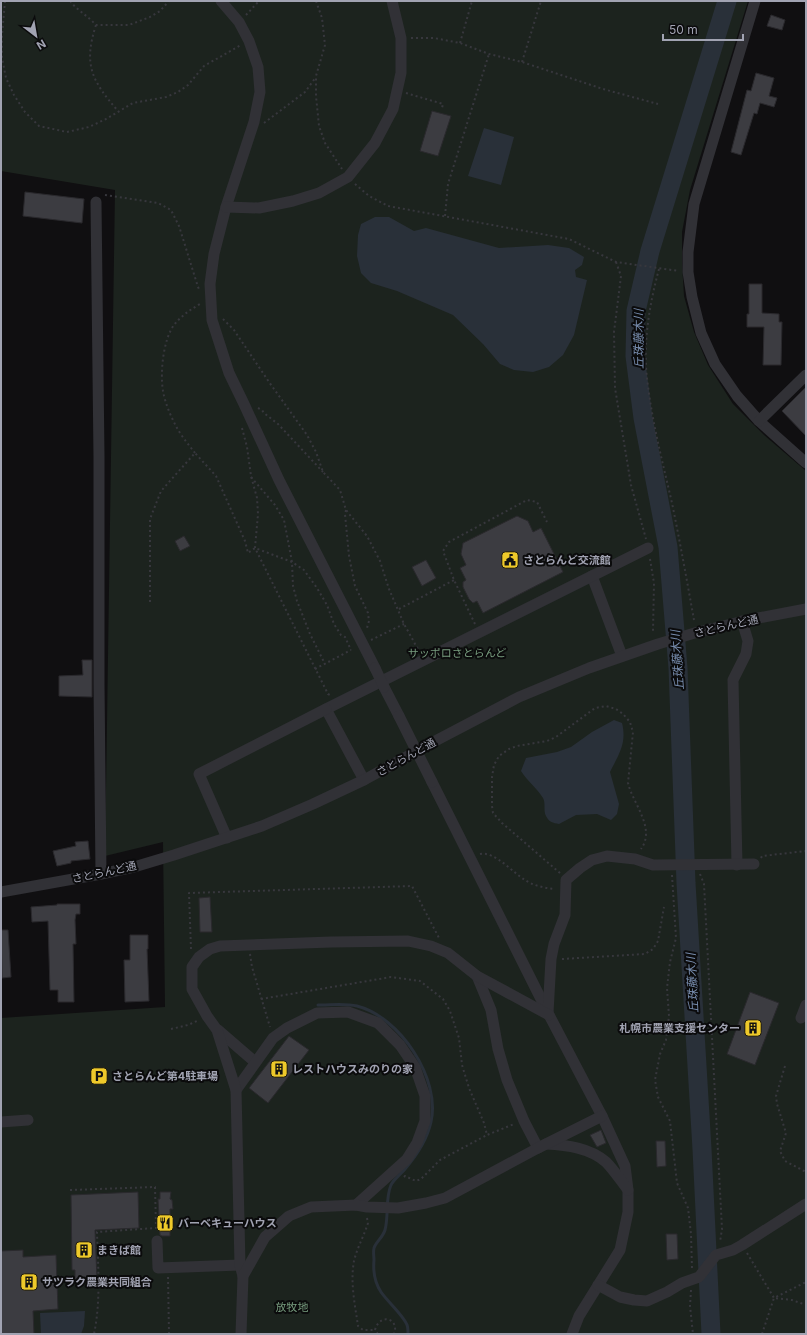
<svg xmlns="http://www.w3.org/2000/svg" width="807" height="1335" viewBox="0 0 807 1335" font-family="Inter,'Noto Sans JP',sans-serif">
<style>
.green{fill:#1c231e}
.water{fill:#293039}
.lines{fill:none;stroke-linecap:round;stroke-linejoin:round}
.stream{stroke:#293039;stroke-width:3}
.river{stroke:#293039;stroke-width:19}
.building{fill:#3c3c41;stroke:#2a292d}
.path{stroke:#37373d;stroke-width:2;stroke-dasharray:2 3;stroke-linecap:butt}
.minor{stroke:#313136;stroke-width:11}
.minor-bridge{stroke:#313136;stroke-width:11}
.labels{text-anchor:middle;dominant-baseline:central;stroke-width:4;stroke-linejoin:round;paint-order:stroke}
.poi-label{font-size:11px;font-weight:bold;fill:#a1a3b2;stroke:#0b0b0c;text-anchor:start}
.street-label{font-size:11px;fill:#a1a3b2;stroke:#0b0b0c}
.park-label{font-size:11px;fill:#789d7f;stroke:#0b0b0c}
.water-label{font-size:12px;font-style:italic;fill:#778cad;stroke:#0b0b0c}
</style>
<rect width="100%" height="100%" fill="#100f11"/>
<polygon class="green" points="1,1 748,1 690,190 682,232 682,263 684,296 694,332 708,365 733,404 764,435 806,471 806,1334 1,1334 1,1018 165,1007 163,842 105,856 115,190 1,171"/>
<g class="water">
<polygon points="484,128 514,137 501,185 468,176"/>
<polygon points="375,217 389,217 414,231 426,228 499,248 548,245 569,248 584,257 582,265 575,270 576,277 587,280 574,335 563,355 549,367 533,372 514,370 500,364 483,344 453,315 397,291 371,283 361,273 357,256 358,235 361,224"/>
<path d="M 614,720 L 622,723 C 627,743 619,754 610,772 L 619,804 L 617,814 L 611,820 L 597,814 L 576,815 L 559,824 C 553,823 549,822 546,816 C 543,811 546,803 543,798 C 537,788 527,781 521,771 L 526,758 L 557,752 L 571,747 L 592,732 Z"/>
<polygon points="85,1311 84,1326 81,1334 41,1334 40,1313"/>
</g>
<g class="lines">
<path class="stream" d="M 318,1005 C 331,1005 345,1003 357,1006 C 400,1017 441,1079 431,1122 C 427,1140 417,1155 405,1169 C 401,1174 394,1179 391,1185 C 385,1199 389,1215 385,1230 C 383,1237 376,1242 374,1248 C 373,1252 374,1257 374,1260 C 373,1271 375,1283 381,1292 C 387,1301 404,1316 407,1325 C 408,1327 408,1331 408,1334"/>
<polyline class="river" points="711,1334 702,1149 686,883 678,668 668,547 643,418 635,356 636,311 650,251 727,1"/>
</g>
<g class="building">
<polygon points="771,15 785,20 782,30 767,26"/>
<polygon points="756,73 774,78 769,96 777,98 774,107 760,103 757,114 754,113 741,155 731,152 747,90 751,91"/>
<polygon points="432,111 451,116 438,156 420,151"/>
<polygon points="25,192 84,199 82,223 23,216"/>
<polygon points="749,284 762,284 762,313 779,314 779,322 782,322 781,365 763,365 764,327 747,327 747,314 749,314"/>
<polygon points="806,387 806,436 782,411"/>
<polygon points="517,516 528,521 533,532 541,528 563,572 483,613 477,601 473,603 469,599 463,587 463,582 466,580 460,568 466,565 461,554 463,543"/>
<polygon points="184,536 190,546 180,551 175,541"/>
<polygon points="426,560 436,578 422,586 412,567"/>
<polygon points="82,660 92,660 92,697 59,696 59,676 83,675"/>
<polygon points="88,841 90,859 71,861 71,863 57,866 53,851 76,846 75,842"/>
<polygon points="210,897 212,932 200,932 199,898"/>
<polygon points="57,904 80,904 80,914 76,914 75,920 76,944 73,944 74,1002 58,1002 58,990 50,990 48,921 32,922 31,907 57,905"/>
<polygon points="1,930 8,930 11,977 2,978"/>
<polygon points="130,935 148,935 148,949 147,949 149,1001 125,1002 124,960 130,960"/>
<polygon points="750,992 779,1003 755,1065 727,1054"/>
<polygon points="289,1036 309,1050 268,1103 249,1088"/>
<polygon points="601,1130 606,1143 597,1147 590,1135"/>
<polygon points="656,1141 665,1141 666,1166 657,1167"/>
<polygon points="138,1192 139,1228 95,1230 97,1280 75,1281 75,1270 72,1270 71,1195"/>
<polygon points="160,1192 171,1192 170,1199 172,1200 173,1209 170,1209 170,1236 162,1236 160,1235 158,1199 160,1199"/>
<polygon points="666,1234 677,1234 678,1259 667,1260"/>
<polygon points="23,1250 23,1257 56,1255 58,1309 33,1311 34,1334 1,1334 1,1251"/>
</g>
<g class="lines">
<g class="path">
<polyline points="5,1 2,35 2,58 6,78 14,95 25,112 39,126 67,132 89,127 106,119 133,103 166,97 178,92 188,85 204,66 241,45"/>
<path d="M 70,1 C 77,10 88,16 96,25 L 129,25 L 150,17 L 160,11 L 169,1"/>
<polyline points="316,1 322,18 325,45 316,76 316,96 319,126 325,143 342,169"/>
<polyline points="246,15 259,1"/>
<path d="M 96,25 C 83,65 92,81 118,111"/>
<polyline points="411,38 434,38 460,43 489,54 522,62 603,89 658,104"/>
<polyline points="460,43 472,1"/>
<polyline points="522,62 541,1"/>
<polyline points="406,93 443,104 442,108"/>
<polyline points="264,123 305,92 316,77"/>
<polyline points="355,184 369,196 388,206 569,239 616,262 679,271"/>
<polyline points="105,195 158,203 171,210 179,226 198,287 199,289"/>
<polyline points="445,216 448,184 489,54"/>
<polyline points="616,262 621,276 614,332 615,388 631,485 646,539"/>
<path d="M 659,269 C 649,306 642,347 648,386 C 653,426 663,464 672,503 C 680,542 687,581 694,620"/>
<polyline points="223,319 234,330 269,382 307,435 316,452 323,472 340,490 346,510 367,536 380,561 389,589 404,624 419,651"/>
<polyline points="258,408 262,410 264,413 278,424 323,472"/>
<polyline points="242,428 247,447 251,476 257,498 258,514 255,548 328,694 330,695"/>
<path d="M 195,453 C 189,445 182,437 177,428 C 171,417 165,403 163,391 C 160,373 163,340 174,325 C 181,316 190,310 200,304"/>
<polyline points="251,477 275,505 284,520 292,562 293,586 297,601 310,634 325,664"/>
<polyline points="346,510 345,514 349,556 355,586 368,613 369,621 367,628"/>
<polyline points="650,559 654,583 653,631"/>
<polyline points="150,602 150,519 161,491 195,453 216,476 245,541 248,553 255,548 292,562 304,570 317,588 327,605 334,624 341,635 345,637 351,650"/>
<polyline points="399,609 454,580"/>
<polyline points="475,624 454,580 443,551 449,542 527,500 537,502 547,522"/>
<polyline points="371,640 404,624"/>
<polyline points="315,669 351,650"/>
<path d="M 480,854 C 495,851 513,873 525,880 C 534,886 545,888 555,889"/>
<polyline points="761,858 762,856 806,851"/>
<path d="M 560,873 L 502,823 L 493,813 L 492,806 L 492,777 L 494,765 L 499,756 L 509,749 L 517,746 L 547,741 L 556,737 L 595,708 L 606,706 L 616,709 L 623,714 L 630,722 L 633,732 L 628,783 C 633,804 656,828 641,849"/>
<polyline points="700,874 704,884 722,1229 720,1242"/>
<polyline points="672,875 676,938 670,962 667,988 669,1016 666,1040 660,1054 655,1080 658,1097 670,1121 677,1183 688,1208 691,1234 692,1269"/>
<polyline points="191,949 189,893 412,886 439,938"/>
<polyline points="250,954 252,967 270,1027"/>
<polyline points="562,959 645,954 653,949 658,941 664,907"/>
<polyline points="261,999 391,977 420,981 443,999 450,1011 459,1038 462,1065 469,1088 484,1123 487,1135 514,1124"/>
<polyline points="171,1029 188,1025 197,1021"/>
<polyline points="785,1066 776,1096 777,1104 786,1133 780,1151 785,1161 806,1172"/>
<polyline points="404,1177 405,1176 416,1181 421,1179 440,1160 487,1135"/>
<path d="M 70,1190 L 155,1187 L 156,1228 L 97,1232 C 98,1266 101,1301 94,1334"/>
<path d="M 367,1218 L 368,1223 C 364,1236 357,1248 354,1261 C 350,1282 355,1305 358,1326 L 363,1330 L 375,1330"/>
<polyline points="747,1253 774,1298 806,1282"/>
<polyline points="806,1274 806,1278"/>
<polyline points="168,1277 169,1334"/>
<polyline points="691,1290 690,1306 693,1334"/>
<path d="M 378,1334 L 375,1330 C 380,1312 400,1319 394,1334"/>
<polyline points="762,1334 774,1298 792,1300 806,1305"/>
</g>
<g class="minor">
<polyline points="221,1 239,22 249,41 258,67 260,92 254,122 226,207 214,254 210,284 212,320 229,373 244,404 279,480 375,668"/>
<polyline points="755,1 694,204 688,252 688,272 692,297 701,333 715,364 737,396 759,421 806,463"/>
<polyline points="96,202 99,456 99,684 101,874"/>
<polyline points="226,207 259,208 293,201 319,193 348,177 375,143 393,109 401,73 401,38 392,1"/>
<polyline points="759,421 806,375"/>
<polyline points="592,576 622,656"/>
<polyline points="384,687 399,716"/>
<polyline points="364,780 326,709 648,548"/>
<polyline points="432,782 548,1013 602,1116 625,1166 628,1190 628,1212 620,1250 579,1316 572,1334"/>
<polyline points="227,838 199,774 326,709"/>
<polyline points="737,865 733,680 746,654 748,641 742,621"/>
<polyline points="1,892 101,874 134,867 174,855 262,826 313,804 364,780 439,739 519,697 589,668 658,644 698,632 748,620 806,609"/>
<polyline points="477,976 491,1010 498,1049 507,1080 524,1121 538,1148"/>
<polyline points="548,1013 551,959 554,944 565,915 566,880 580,868 592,860 607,856 635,859 653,865 754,864"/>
<polyline points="801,1018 806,1005"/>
<polyline points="218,1030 255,1062"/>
<polyline points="236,1090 273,1038 287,1028 317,1013 348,1012 378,1023 400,1045 415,1067 425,1096 425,1121 417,1143 407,1159 356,1205"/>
<polyline points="1,1122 28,1120"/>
<path d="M 546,1144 C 567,1145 590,1148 606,1162 C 614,1170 621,1181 628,1190"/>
<polyline points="157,1241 158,1268 240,1265"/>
<polyline points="243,1276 240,1265 236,1090 217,1030 207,1016 192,989 192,967 199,957 210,949 220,946 331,942 408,941 431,946 448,953 477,976 549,1015"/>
<polyline points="598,1285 620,1297 634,1300 647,1301 667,1292 682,1283 699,1277 716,1255 733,1250 742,1245 806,1204"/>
<polyline points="241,1334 243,1276 265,1237 289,1216 311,1207 356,1205 367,1207 398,1208 426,1203 445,1198 538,1148 602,1116"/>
</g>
<g class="minor-bridge">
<polyline points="375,668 384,687"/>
<polyline points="399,716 432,782"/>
</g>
</g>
<defs>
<symbol id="civic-square" viewBox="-11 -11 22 22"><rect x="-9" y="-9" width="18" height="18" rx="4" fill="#eec92a" stroke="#0b0b0c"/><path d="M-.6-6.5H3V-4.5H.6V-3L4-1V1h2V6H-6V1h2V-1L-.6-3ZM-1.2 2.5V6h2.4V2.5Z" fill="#111"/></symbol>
<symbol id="building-square" viewBox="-11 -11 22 22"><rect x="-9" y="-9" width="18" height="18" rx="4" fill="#eec92a" stroke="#0b0b0c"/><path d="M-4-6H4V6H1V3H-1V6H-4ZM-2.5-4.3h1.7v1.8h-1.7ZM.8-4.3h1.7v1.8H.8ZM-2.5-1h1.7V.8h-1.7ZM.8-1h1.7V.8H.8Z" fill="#111"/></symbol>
<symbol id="parking-square" viewBox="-11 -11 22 22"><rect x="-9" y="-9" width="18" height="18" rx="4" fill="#eec92a" stroke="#0b0b0c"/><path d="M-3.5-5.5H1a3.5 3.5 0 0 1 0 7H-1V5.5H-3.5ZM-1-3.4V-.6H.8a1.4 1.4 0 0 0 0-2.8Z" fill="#111"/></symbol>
<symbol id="restaurant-square" viewBox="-11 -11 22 22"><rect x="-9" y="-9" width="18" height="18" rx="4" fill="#eec92a" stroke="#0b0b0c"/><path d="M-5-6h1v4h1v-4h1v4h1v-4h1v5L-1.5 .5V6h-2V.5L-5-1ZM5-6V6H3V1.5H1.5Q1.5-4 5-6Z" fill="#111"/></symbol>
</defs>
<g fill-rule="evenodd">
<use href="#civic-square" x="500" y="550" width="20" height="20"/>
<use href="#building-square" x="743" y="1018" width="20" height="20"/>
<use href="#building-square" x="269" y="1059" width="20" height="20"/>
<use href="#parking-square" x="89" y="1066" width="20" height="20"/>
<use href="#restaurant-square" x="155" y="1213" width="20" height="20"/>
<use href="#building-square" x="74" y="1240" width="20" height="20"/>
<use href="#building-square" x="19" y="1272" width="20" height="20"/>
</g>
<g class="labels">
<g class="poi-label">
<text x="523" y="560">さとらんど交流館</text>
<text x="740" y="1028" text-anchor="end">札幌市農業支援センター</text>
<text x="292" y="1069">レストハウスみのりの家</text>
<text x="112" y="1076">さとらんど第4駐車場</text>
<text x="178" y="1223">バーベキューハウス</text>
<text x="97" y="1250">まきば館</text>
<text x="42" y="1282">サツラク農業共同組合</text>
</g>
<g class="street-label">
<text transform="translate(726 626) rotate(-13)">さとらんど通</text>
<text transform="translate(406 757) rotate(-29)">さとらんど通</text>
<text transform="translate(104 872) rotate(-12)">さとらんど通</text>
</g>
<g class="park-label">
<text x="457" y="653">サッポロさとらんど</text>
<text x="292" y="1307">放牧地</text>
</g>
<g class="water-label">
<text transform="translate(638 339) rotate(-90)">丘珠藤木川</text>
<text transform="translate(677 660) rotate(-94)">丘珠藤木川</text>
<text transform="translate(692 983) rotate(-93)">丘珠藤木川</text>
</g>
</g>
<rect width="807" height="1335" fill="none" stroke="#a1a3b2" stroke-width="4"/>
<g transform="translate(36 36) rotate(149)" stroke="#0b0b0c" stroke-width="3" paint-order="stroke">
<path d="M0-3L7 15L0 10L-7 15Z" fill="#a1a3b2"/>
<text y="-6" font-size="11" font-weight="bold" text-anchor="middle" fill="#a1a3b2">N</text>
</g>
<path d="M663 34v6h80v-6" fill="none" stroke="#a1a3b2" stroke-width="2"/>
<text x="669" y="34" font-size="12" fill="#a1a3b2" stroke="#0b0b0c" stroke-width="3" paint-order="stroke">50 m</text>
</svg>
